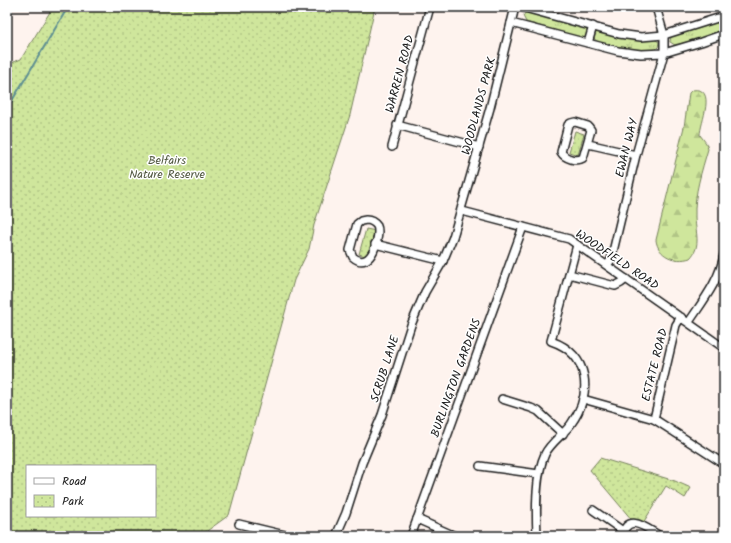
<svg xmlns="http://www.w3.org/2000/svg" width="731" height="543" viewBox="0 0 731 543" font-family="Kalam,sans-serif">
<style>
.grass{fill:url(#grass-tufts);stroke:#76815c}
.forest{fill:url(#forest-firs);stroke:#76815c}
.park{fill:url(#park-dots);stroke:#76815c;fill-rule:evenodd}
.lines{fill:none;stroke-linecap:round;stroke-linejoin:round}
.stream{stroke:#5d8e92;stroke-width:2}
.minor-casing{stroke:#1c1c1c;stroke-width:10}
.minor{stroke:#fff;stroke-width:7}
.labels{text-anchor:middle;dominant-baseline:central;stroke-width:3;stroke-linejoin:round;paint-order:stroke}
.street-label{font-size:12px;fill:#1c1c1c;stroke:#fff}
.park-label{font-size:12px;fill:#525942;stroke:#fff}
</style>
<defs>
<pattern id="grass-tufts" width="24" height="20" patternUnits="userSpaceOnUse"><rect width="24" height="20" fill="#cfe69c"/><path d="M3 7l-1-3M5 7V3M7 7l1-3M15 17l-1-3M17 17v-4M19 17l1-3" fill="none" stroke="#b1c586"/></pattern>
<pattern id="forest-firs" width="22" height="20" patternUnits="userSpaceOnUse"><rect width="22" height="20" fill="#cfe69c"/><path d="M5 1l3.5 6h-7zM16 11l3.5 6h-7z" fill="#b1c586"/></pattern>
<pattern id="park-dots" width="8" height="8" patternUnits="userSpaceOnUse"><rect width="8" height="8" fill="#cfe69c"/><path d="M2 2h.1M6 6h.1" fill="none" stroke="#b1c586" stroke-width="1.8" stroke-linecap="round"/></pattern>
</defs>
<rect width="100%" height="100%" fill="#fef3ee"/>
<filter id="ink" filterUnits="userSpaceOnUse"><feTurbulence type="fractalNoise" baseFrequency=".025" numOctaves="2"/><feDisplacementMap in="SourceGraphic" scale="8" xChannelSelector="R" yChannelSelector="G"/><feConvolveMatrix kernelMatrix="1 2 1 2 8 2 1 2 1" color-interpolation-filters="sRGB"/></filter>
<g filter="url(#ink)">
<g class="grass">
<polygon points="526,12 586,27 589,34 586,37 582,38 526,22 523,16"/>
<polygon points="724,18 724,30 698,40 675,45 670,42 671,36"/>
<path d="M 596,31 L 654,39 L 659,42 L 658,47 L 655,50 C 643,51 599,49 593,37 L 594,33 Z"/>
</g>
<path class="forest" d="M 692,90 C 718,86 700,123 700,135 L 706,143 L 708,149 C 702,170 694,194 695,216 C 695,232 702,246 690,258 C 675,263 658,256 656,240 L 684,127 L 689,93 Z"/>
<g class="park">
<path d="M 53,7 L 375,7 L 350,115 L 314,225 L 309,249 L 294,280 L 229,515 L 200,536 L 7,536 L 7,65 L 21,59 ZM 27,466 L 155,466 L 155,516 L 27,516 Z"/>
<polygon points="575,131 584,134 578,155 569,152"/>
<polygon points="366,229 376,231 368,257 359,254"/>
<polygon points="600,458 675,481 691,488 685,498 666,486 643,523 632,520 590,470"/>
</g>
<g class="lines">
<polyline class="stream" points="7,109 68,7"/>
<defs>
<g id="minor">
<polyline points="521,7 619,34 641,37 664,35 724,16"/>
<polyline points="511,23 618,51 641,54 664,53 701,42 724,34"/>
<polyline points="588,43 593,26"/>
<path d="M 575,122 L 588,126 L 591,130 L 583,158 C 577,162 565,159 561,152 L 568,125 L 571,123 Z"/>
<polyline points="397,125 479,147"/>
<polyline points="588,144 636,155"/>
<polyline points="392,147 430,7"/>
<polyline points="462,211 569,239 724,348"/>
<path d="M 366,220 C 371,220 374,222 377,226 C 381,234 372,273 353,257 L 350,250 L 357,224 L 361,221 Z"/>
<polyline points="375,244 443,261"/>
<polyline points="607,265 611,260 636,155 664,53 664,35 656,7"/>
<polyline points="569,274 615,286 621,283 626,279"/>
<path d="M 689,322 C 703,301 720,280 724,254"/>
<polyline points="502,399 531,408 538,411 563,434"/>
<polyline points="583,399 654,419 724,464"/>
<polyline points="654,419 676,325 681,317"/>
<polyline points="480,466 539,474"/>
<polyline points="593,510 623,531"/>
<polyline points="417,519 455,536"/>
<polyline points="239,524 289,536"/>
<polyline points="336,536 346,513 362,463 382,415 411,325 425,292 443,261 453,237 490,108 515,7"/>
<polyline points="411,536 523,227"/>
<path d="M 537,536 C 536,512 535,475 545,454 C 550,443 564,434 571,424 C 593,394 590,354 551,341 L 577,245"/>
<path d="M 622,536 C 628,512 646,528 660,536"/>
</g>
</defs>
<use href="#minor" class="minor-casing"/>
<use href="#minor" class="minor"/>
</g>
</g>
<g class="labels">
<g class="street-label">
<text transform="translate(400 74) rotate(-75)">WARREN ROAD</text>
<text transform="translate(479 106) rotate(-75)">WOODLANDS PARK</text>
<text transform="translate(627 148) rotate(-76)">EWAN WAY</text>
<text transform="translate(617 260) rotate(34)">WOODFIELD ROAD</text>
<text transform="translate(655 365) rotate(-76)">ESTATE ROAD</text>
<text transform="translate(385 369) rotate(-72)">SCRUB LANE</text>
<text transform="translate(456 378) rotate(-70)">BURLINGTON GARDENS</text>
</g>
<g class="park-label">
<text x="167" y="160">Belfairs<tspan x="167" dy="14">Nature Reserve</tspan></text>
</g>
</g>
<rect width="731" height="543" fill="none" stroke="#fff" stroke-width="24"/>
<rect x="12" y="12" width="707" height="519" fill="none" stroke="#1c1c1c" stroke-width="1.5" filter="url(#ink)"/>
<rect x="26" y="465" width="130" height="52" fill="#ffffff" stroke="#a4a4a4"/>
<rect x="34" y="478" width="20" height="6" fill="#ffffff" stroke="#a4a4a4"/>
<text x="62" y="485" font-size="12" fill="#1c1c1c">Road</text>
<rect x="34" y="495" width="20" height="12" fill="url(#park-dots)" stroke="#a4a4a4"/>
<text x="62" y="505" font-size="12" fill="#1c1c1c">Park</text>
</svg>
